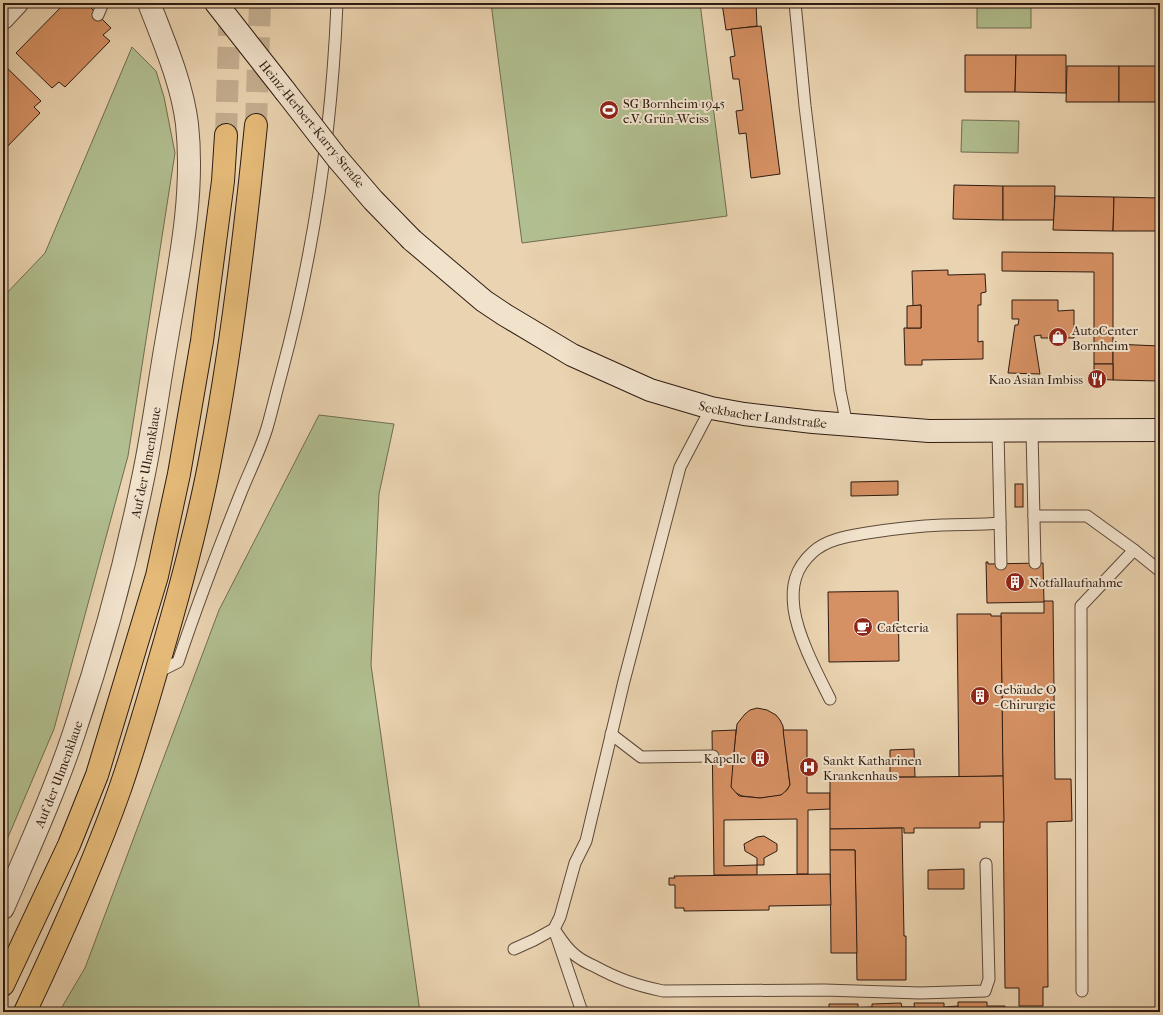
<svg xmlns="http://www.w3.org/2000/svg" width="1163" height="1015" viewBox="0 0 1163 1015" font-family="'IM FELL French Canon',serif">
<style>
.green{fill:#b1be8f;stroke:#706c50}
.building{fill:#d59063;stroke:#2e1b11}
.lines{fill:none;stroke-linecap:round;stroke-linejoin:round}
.motorway-tunnel{stroke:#c4ae90;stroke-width:22;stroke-dasharray:22 11;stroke-linecap:butt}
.service-casing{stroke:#5d4939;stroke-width:13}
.minor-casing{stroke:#5d4939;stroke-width:24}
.secondary-casing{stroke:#2e1b11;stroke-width:24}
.motorway-casing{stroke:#2e1b11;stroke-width:24}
.service{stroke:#f1e2cc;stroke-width:11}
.minor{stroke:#f1e2cc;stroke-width:22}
.secondary{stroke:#f1e2cc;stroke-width:22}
.motorway{stroke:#e5ba78;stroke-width:22}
.secondary-bridge-casing{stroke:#2e1b11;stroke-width:24;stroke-linecap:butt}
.secondary-bridge{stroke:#f1e2cc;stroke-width:22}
.labels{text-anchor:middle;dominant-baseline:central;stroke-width:4;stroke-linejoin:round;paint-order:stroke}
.poi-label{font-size:13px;fill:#2e1b11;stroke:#f1e2cc;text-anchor:start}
.street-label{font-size:13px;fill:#2e1b11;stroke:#f1e2cc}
</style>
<rect width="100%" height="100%" fill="#ead3b0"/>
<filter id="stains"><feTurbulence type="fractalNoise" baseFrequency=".005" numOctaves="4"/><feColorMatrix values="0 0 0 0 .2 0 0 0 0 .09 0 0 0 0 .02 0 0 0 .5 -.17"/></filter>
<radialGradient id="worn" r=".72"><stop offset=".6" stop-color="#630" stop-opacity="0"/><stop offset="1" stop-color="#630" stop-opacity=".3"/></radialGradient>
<g class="green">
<polygon points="491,3 700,3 727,216 522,243"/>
<rect x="977" y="3" width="54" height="25"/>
<polygon points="132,47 156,71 164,97 175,153 128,456 54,729 3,849 3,297 45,253"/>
<polygon points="962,120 1019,121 1018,153 961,152"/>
<polygon points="319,415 394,424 379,494 371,665 420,1012 59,1012 85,968 219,610"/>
</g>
<g class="building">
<polygon points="65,3 86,3 111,28 103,35 110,41 65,87 59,82 52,88 16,53"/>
<polygon points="722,3 756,3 757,26 726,30"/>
<polygon points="761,26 780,174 751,178 746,133 739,134 736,111 743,110 739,79 733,79 730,57 735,56 731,29"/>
<polygon points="965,55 1016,55 1015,92 965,92"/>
<polygon points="1016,55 1066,55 1066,93 1015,92"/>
<polygon points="4,65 41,101 34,107 40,113 3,151 3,66"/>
<polygon points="1067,66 1119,66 1119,102 1066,102"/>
<rect x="1119" y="66" width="41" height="36"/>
<polygon points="954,185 1003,186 1003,220 953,219"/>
<polygon points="1003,186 1055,186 1054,220 1003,220"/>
<polygon points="1055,196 1114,197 1113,231 1053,230"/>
<polygon points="1114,197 1160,198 1160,231 1113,231"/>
<polygon points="1002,252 1113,253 1113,364 1094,364 1094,272 1002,271"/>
<polygon points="948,270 948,275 985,274 986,292 981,293 981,305 978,305 978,342 983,341 983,359 922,360 922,365 905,365 904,328 921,328 921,305 913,306 912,271"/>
<polygon points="1012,300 1058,300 1058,311 1074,310 1074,338 1041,338 1041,335 1034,336 1040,374 1008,373 1015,325 1018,325 1019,319 1012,319"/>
<polygon points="921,305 921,328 907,328 907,306"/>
<polygon points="1113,344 1160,346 1160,381 1113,380"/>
<polygon points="1094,364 1113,364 1113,380 1094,379"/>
<polygon points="898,481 898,495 851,496 851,482"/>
<rect x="1015" y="484" width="8" height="23"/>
<polygon points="986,562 988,562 988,564 1043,563 1044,602 987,603"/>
<polygon points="898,591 899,661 829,662 828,592"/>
<polygon points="1044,601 1053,601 1055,779 1071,779 1072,821 1047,822 1048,987 1043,987 1043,1006 1019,1006 1019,988 1005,988 1001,613 1044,613"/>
<polygon points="957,614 991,614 991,616 1001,616 1003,776 959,777"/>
<polygon points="757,708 767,710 776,715 780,720 783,726 790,785 784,794 778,796 760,798 742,796 734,792 730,785 737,724 745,714 750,710"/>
<polygon points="736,730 731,787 739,796 760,798 781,795 787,790 790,785 783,730 807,730 807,793 830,793 830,809 808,810 808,874 797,874 797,819 724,820 724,866 757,865 757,875 714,875 712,731"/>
<polygon points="914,749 915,777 890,777 890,750"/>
<polygon points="1003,776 1004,822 980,822 980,828 914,828 914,833 904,833 904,828 902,828 830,829 830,778"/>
<polygon points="902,828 904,936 906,936 906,980 857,980 855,850 830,850 830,829"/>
<polygon points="764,836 777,844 777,851 764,858 764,865 757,865 757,858 745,851 744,844 757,837"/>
<polygon points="830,850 855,850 857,953 831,953"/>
<polygon points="964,869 964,889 928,889 928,870"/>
<polygon points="830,874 831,905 769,906 769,910 684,911 684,908 675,908 675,885 669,885 669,878 675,878 674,876"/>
<polygon points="958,1002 987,1002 987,1006 1005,1006 1006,1012 958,1012"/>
<polygon points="901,1003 902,1007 915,1007 915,1012 872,1012 872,1004"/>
<polygon points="914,1003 944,1003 944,1007 958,1006 958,1012 915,1012"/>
<polygon points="829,1004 858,1004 858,1008 872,1007 872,1012 829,1012"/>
</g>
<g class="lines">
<g class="motorway-tunnel">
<polyline points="256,125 260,3"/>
<polyline points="226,135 230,3"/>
</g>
<defs>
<g id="service">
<polyline points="795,3 805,106 819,221 840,391 847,425"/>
<polyline points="98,15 103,3"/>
<polyline points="998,431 1001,564"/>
<polyline points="1032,431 1035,563"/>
<polyline points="1034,516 1087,516 1134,550 1160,571"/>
<path d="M 156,673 L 178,662 C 197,605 218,550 240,495 C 249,472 260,451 267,428 C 272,411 276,393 281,375 C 314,253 332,129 337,3"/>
<path d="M 830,699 C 817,673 798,637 794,609 C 791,586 795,568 813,552 C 827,539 849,536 867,533 C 892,529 917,526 942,525 C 962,524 981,525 1000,523"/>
<polyline points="611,734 641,757 713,756"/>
<polyline points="514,949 534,940 554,929 560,917 575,863 586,841 624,681 680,467 711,408"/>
<polyline points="1082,991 1081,606 1134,550"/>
<path d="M 584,1012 L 581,1009 L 554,929 C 560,938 566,948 575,955 C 580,959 587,963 594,966 C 618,979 635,985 663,991 L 824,990 L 920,993 L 985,991 L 989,979 L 986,864"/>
</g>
<g id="minor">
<polyline points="3,18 17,3"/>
<path id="s1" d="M 3,908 C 28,850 54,793 74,733 C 101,653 125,566 142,483 C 152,437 158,390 166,344 C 178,272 195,198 187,124 C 182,83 164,42 149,3"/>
</g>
<g id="secondary">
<polyline points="216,3 285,91"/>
<path id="s2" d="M 412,240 L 484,301 L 505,315 L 572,355 L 650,390 L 711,408 L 744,414 L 813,422 L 929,431 L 1160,430"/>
</g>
<g id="motorway">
<polyline points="3,985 69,845 97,775 157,576 179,474 202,341 223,181 226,135"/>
<path d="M 25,1012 C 60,938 94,863 121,786 C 135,745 147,704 159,662 C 179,594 198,525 211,455 C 232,346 245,235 256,125"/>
</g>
</defs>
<use href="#service" class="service-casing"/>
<use href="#minor" class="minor-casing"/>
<use href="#secondary" class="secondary-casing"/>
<use href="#motorway" class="motorway-casing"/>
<use href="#service" class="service"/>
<use href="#minor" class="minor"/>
<use href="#secondary" class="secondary"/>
<use href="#motorway" class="motorway"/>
<defs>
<polyline id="secondary-bridge" points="285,91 337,158 373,200 412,240"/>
</defs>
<use href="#secondary-bridge" class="secondary-bridge-casing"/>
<use href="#secondary-bridge" class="secondary-bridge"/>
</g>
<defs>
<symbol id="stadium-disc" viewBox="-11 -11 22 22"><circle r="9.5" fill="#8f2418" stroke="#f1e2cc"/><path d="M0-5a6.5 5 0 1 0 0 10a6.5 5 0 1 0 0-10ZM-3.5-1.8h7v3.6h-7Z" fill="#fff"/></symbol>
<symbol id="shop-disc" viewBox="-11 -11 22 22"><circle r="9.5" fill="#8f2418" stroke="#f1e2cc"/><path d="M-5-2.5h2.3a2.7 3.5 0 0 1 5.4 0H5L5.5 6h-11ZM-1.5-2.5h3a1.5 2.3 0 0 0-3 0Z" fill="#fff"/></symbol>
<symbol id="restaurant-disc" viewBox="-11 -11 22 22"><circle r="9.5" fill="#8f2418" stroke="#f1e2cc"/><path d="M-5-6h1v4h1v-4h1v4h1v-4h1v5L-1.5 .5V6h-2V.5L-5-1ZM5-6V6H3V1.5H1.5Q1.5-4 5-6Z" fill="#fff"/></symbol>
<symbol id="building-disc" viewBox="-11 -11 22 22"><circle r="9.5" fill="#8f2418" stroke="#f1e2cc"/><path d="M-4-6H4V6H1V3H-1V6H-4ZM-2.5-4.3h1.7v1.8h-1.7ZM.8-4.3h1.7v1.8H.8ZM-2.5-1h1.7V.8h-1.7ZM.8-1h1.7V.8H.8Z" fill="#fff"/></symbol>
<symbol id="cafe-disc" viewBox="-11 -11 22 22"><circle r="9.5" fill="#8f2418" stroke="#f1e2cc"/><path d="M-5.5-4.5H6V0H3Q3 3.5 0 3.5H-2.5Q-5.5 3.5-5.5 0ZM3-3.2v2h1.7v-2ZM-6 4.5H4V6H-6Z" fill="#fff"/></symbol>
<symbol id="hospital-disc" viewBox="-11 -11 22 22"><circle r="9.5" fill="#8f2418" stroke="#f1e2cc"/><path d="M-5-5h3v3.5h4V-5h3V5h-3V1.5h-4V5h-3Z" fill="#fff"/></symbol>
</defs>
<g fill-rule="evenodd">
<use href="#stadium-disc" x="598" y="99" width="22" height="22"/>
<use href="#shop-disc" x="1047" y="326" width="22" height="22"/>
<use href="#restaurant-disc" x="1086" y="368" width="22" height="22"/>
<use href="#building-disc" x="1004" y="571" width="22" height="22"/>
<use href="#cafe-disc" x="852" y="616" width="22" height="22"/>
<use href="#building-disc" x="969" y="685" width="22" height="22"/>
<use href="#building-disc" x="749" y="747" width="22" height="22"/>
<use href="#hospital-disc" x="798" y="756" width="22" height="22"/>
</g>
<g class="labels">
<g class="poi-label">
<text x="623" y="103">SG Bornheim 1945<tspan x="623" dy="15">e.V. Grün-Weiss</tspan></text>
<text x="1072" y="330">AutoCenter<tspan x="1072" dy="15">Bornheim</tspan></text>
<text x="1083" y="379" text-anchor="end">Kao Asian Imbiss</text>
<text x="1029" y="582">Notfallaufnahme</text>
<text x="877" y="627">Cafeteria</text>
<text x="994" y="689">Gebäude O<tspan x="994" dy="15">- Chirurgie</tspan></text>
<text x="746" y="758" text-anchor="end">Kapelle</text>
<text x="823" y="760">Sankt Katharinen<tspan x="823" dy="15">Krankenhaus</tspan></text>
</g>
<g class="street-label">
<text transform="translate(312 124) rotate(51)">Heinz-Herbert-Karry-Straße</text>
<text stroke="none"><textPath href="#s2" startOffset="399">Seckbacher Landstraße</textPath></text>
<text stroke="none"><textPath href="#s1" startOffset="469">Auf der Ulmenklaue</textPath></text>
<text stroke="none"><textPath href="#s1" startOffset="145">Auf der Ulmenklaue</textPath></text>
</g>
</g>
<rect width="1163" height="1015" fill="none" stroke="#ead3b0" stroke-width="16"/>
<rect x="4" y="4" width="1155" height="1007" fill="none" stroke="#2e1b11" stroke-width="2"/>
<rect x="8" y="8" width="1147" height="999" fill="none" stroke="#2e1b11"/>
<rect width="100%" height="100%" filter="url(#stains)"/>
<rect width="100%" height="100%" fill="url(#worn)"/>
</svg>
